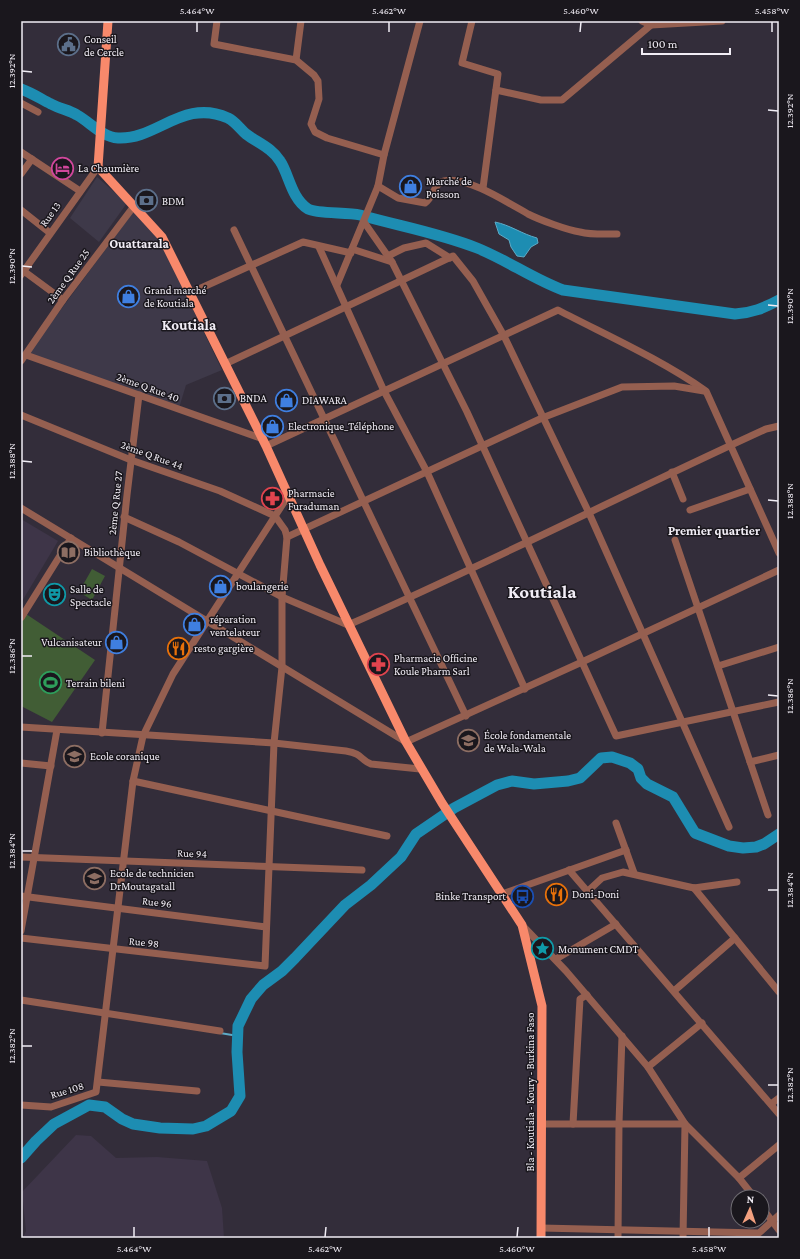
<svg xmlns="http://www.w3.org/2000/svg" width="800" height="1259" viewBox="0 0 800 1259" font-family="'Crimson Pro',serif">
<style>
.commercial{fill:#3e3949}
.built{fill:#3e3548}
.green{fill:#415d35}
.water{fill:#1d8db2;stroke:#5daac6}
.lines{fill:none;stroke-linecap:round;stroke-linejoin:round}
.stream{stroke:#5daac6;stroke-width:2}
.river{stroke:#1d8db2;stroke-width:11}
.minor{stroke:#955f50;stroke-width:7}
.major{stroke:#f8896b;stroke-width:9}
.ticks{fill:none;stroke:#f1edf5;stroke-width:1.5}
.labels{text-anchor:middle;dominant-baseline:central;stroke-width:3;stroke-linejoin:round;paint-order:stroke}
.poi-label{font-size:11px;fill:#f1edf5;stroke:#1a171d;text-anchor:start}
.street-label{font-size:11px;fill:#f1edf5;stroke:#1a171d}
.quarter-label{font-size:13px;font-weight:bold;fill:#f1edf5;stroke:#1a171d}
.district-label{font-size:15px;font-weight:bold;fill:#f1edf5;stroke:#1a171d}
.town-label{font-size:19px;font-weight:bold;fill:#f1edf5;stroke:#1a171d}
.neatline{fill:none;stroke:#f1edf5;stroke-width:1.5}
.ticks-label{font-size:10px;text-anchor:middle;fill:#f1edf5}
</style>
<rect width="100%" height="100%" fill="#332d3a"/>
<g class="commercial">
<polygon points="97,177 127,203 99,242 70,218"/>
<polygon points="134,211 159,239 222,370 186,385 179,408 28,354"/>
</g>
<g class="built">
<polygon points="21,519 58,541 21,603"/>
<polygon points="76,1135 91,1136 116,1158 157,1157 207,1161 222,1208 224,1238 23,1238 26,1231 22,1192"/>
</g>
<g class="green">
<polygon points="92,569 105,576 92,600 79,592"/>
<polygon points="26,614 95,660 52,722 21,706 21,623"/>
</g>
<path class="water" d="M 495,222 C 510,225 522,234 537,238 L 538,243 L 531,247 L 524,257 L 517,256 L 511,247 L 509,240 L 499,234 Z"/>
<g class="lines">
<polyline class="stream" points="220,1033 238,1036"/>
<g class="river">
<path d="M 21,89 C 32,93 41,99 51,104 C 60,109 69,110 77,115 C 90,122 102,137 118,138 C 157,140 183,98 228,118 C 236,122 240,129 246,134 C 258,143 272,148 280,161 C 289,174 291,198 308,209 C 317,214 347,212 360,215 C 399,226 439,233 477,248 C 507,260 533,279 563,290 L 735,314 C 752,313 764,308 779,300"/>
<polyline points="21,1158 36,1141 54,1124 89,1105 105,1107 122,1119 133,1124 160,1128 193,1129 206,1126 231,1111 240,1096 237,1052 238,1026 251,999 263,985 282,971 295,958 345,905 371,885 401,857 416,834 454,808 497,785 512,781 534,784 568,781 580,778 601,758 612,757 630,763 638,769 641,778 647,784 673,797 695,833 729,846 743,848 756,847 764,844 779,834"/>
</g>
<g class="minor">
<polyline points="217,21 214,44 296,60 314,75 318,81 319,99 311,124 315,132 327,138 384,155"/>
<polyline points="472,21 462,63 498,74 483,188"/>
<polyline points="642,21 651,25 722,21"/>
<polyline points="296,60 301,21"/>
<polyline points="496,90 541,100 562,100 651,25"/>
<polyline points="21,103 38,112"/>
<polyline points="21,152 80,191"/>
<polyline points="21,174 32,159"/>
<path d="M 378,186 L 398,198 L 425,203 C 434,197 433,184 444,181 C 466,175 510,204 528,214 C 540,220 567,230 580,232 C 592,235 605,234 617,234"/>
<polyline points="21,210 50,233"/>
<polyline points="364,222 392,262 467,412 616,736 779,702"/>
<polyline points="234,230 466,716"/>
<polyline points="319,247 384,391 427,472 525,689"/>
<polyline points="352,249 392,262"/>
<polyline points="388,256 404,248 426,243 450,258"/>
<polyline points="21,269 63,300"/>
<polyline points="21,275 98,167"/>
<polyline points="337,285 378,186 384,155 420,21"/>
<polyline points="190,293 303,242 351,253"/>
<polyline points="26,355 263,439"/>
<polyline points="21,361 63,300 134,206"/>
<polyline points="225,364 453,256 473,281 504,336 589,513 729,827"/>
<polyline points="21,415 131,460 220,491 275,516 285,530 287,537 282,597 282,667 274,743 265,966 21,938"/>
<path d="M 266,446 L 558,310 C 608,336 660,359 706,391 L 779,553"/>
<polyline points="672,472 683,499"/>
<polyline points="21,508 406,742 582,662 779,570"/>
<polyline points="690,510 750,489"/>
<path d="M 124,517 L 179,542 L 282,597 L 348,625 C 489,563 626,493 766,429 L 779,426"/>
<polyline points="287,537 542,418 622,387 674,386 704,391"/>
<polyline points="675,540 768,815"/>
<polyline points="21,618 71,538"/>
<polyline points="718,666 779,647"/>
<path d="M 21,727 L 274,743 L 346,751 C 363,754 359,759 371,764 L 420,769"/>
<polyline points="102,733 127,495 139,395"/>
<polyline points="750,762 779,755"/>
<polyline points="21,763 51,766"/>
<polyline points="133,781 387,836"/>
<polyline points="616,823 634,873"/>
<polyline points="21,857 362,870"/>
<polyline points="569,870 779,1114"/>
<polyline points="694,888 779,992"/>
<polyline points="588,891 602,878 623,872 694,888 737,882"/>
<polyline points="502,894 626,850"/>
<polyline points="21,896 266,927"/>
<polyline points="522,925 566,971 648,1067 685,1124 739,1178 754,1197"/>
<polyline points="21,931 57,730"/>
<polyline points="556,959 616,924"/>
<polyline points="674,991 735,938"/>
<polyline points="21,1000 220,1031"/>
<polyline points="648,1067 702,1023"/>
<polyline points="98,1082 197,1091"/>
<polyline points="771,1104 779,1098"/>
<polyline points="21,1105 51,1107 96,1092 133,781 143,736 173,674 288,496"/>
<polyline points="541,1124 685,1124 683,1238"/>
<polyline points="573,1124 580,999 587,995"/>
<polyline points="739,1178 779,1145"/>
<polyline points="762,1208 779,1230"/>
<polyline points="541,1228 759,1233 779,1215"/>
<polyline points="618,1238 619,1123 622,1036"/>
</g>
<polyline class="major" points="108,21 98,167 162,237 266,446 320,565 406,742 442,803 522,925 542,1006 541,1238"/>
</g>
<path class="ticks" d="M 197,32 L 197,22M 389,32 L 389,22M 580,32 L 581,22M 772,32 L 772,22M 22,71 L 32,72M 768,110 L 778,111M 22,266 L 32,267M 768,305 L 778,306M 22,461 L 32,462M 768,500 L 778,501M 22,656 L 32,656M 768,695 L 778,696M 22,851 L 32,851M 768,890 L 778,890M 22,1046 L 32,1046M 768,1085 L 778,1085M 134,1237 L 134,1227M 325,1237 L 326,1227M 517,1237 L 518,1227M 709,1237 L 709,1227"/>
<defs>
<symbol id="civic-ring" viewBox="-11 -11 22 22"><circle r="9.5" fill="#1a171d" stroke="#5c6f8a" stroke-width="1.5"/><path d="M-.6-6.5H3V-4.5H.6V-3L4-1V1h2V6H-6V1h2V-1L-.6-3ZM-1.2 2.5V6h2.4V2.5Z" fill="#5c6f8a"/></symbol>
<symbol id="hotel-ring" viewBox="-11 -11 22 22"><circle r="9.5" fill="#1a171d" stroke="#d1479c" stroke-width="1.5"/><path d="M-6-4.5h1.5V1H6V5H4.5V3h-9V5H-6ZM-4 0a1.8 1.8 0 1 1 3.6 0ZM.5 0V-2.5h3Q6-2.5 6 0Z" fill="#d1479c"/></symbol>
<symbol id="shop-ring" viewBox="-11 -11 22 22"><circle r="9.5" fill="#1a171d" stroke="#3f7fe0" stroke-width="1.5"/><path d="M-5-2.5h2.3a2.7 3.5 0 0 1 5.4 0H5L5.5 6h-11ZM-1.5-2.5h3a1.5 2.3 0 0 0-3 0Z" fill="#3f7fe0"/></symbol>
<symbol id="bank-ring" viewBox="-11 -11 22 22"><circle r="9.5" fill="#1a171d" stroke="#5c6f8a" stroke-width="1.5"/><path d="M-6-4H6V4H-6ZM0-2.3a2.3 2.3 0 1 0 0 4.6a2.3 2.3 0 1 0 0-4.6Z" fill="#5c6f8a"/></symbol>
<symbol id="pharmacy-ring" viewBox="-11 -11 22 22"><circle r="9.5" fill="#1a171d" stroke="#e0444e" stroke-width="1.5"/><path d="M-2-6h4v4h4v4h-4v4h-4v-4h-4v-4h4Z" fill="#e0444e"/></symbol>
<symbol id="library-ring" viewBox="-11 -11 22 22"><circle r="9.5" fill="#1a171d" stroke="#8d6e63" stroke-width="1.5"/><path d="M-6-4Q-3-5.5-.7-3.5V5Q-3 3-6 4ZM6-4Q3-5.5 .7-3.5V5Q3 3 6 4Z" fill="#8d6e63"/></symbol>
<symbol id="theatre-ring" viewBox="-11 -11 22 22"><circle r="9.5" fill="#1a171d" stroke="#0f9aa8" stroke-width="1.5"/><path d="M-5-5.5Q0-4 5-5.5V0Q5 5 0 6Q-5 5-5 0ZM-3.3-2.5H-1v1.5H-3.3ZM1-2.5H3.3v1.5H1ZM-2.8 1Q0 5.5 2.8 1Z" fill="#0f9aa8"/></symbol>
<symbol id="restaurant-ring" viewBox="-11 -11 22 22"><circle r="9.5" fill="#1a171d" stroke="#e8710a" stroke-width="1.5"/><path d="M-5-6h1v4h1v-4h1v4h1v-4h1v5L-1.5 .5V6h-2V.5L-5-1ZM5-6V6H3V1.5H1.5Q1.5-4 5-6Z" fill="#e8710a"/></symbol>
<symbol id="stadium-ring" viewBox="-11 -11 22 22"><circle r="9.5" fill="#1a171d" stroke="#2e9e5b" stroke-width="1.5"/><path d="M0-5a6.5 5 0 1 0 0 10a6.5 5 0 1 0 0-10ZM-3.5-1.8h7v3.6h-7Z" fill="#2e9e5b"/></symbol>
<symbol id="school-ring" viewBox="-11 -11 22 22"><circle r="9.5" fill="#1a171d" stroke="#8d6e63" stroke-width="1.5"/><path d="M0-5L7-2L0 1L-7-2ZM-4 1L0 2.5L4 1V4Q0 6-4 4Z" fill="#8d6e63"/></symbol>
<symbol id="bus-ring" viewBox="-11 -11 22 22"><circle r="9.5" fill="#1a171d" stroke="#1a4fb4" stroke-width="1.5"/><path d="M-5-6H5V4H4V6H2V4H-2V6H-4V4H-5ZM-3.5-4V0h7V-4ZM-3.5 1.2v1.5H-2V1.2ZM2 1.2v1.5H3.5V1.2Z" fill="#1a4fb4"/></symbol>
<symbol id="sight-ring" viewBox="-11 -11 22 22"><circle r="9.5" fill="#1a171d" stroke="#0f9aa8" stroke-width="1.5"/><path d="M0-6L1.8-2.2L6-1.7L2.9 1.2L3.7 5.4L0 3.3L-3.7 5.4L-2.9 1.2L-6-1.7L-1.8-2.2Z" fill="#0f9aa8"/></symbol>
</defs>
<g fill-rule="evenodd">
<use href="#civic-ring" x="56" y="32" width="25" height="25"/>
<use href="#hotel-ring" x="50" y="156" width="25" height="25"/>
<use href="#shop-ring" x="398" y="174" width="25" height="25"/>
<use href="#bank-ring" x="134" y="188" width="25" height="25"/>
<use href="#shop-ring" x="116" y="284" width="25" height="25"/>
<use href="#bank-ring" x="212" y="386" width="25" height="25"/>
<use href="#shop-ring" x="274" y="388" width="25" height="25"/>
<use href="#shop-ring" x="260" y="414" width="25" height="25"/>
<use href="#pharmacy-ring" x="260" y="486" width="25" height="25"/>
<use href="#library-ring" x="56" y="540" width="25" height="25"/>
<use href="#shop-ring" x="208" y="574" width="25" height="25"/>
<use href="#theatre-ring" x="42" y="582" width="25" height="25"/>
<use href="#shop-ring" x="182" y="612" width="25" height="25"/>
<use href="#shop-ring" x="104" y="630" width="25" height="25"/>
<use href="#restaurant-ring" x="166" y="636" width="25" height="25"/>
<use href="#pharmacy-ring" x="366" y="652" width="25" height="25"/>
<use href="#stadium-ring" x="38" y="670" width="25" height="25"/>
<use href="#school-ring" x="456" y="728" width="25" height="25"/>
<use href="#school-ring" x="62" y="744" width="25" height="25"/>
<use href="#school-ring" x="82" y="866" width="25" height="25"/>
<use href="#restaurant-ring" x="544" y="882" width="25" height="25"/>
<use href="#bus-ring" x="510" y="884" width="25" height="25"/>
<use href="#sight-ring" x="530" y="936" width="25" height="25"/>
</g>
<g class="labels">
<g class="poi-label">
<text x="84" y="39">Conseil<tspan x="84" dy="13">de Cercle</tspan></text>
<text x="78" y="168">La Chaumière</text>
<text x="426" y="181">Marché de<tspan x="426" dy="13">Poisson</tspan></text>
<text x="162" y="201">BDM</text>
<text x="144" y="290">Grand marché<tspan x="144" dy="13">de Koutiala</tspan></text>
<text x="240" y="398">BNDA</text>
<text x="302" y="400">DIAWARA</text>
<text x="288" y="426">Electronique_Téléphone</text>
<text x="288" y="493">Pharmacie<tspan x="288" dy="13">Furaduman</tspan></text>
<text x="84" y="552">Bibliothèque</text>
<text x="236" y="586">boulangerie</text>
<text x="70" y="589">Salle de<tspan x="70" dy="13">Spectacle</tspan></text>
<text x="210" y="619">réparation<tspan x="210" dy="13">ventelateur</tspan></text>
<text x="102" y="642" text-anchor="end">Vulcanisateur</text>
<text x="194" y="648">resto gargière</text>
<text x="394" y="658">Pharmacie Officine<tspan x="394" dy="13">Koule Pharm Sarl</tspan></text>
<text x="66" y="683">Terrain bileni</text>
<text x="484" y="735">École fondamentale<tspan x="484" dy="13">de Wala-Wala</tspan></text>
<text x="90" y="756">Ecole coranique</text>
<text x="110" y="873">Ecole de technicien<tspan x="110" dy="13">DrMoutagatall</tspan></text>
<text x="572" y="894">Doni-Doni</text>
<text x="506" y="896" text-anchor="end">Binke Transport</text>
<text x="558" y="949">Monument CMDT</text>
</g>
<g class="street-label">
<text transform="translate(50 214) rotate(-54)">Rue 13</text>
<text transform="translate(68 276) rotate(-54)">2ème Q Rue 25</text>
<text transform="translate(148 387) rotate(20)">2ème Q Rue 40</text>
<text transform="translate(152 455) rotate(20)">2ème Q Rue 44</text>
<text transform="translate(115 503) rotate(-84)">2ème Q Rue 27</text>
<text transform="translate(192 853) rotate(2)">Rue 94</text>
<text transform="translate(157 902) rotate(7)">Rue 96</text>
<text transform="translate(144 942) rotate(6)">Rue 98</text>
<text transform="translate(67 1090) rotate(-17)">Rue 108</text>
<text transform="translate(530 1092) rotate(-90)">Bla - Koutiala - Koury - Burkina Faso</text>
</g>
<g class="quarter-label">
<text x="139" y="243">Ouattarala</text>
<text x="714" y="530">Premier quartier</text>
</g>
<g class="district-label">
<text x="189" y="325">Koutiala</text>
</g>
<g class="town-label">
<text x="542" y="591">Koutiala</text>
</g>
</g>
<rect width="800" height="1259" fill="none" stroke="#1a171d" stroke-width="44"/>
<g transform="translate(750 1209) rotate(3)"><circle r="19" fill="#1a171d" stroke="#706d73"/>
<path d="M0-3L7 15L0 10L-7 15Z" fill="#f2a07f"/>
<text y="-6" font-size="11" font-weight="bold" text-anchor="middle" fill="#f1edf5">N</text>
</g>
<path d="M642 48v6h88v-6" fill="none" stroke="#f1edf5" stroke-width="2"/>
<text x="648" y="48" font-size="12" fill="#f1edf5" stroke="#1a171d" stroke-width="3" paint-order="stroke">100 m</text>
<rect x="22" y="22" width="756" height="1215" class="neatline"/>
<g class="ticks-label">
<text x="197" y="14">5.464°W</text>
<text x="389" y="14">5.462°W</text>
<text x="581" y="14">5.460°W</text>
<text x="772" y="14">5.458°W</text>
<text transform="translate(11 71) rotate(-90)" y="4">12.392°N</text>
<text transform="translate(789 111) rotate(-90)" y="4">12.392°N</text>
<text transform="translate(11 266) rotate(-90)" y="4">12.390°N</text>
<text transform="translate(789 306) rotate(-90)" y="4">12.390°N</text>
<text transform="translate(11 461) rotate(-90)" y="4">12.388°N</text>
<text transform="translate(789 501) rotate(-90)" y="4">12.388°N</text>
<text transform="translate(11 656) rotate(-90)" y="4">12.386°N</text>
<text transform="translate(789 696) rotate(-90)" y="4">12.386°N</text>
<text transform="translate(11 851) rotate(-90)" y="4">12.384°N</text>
<text transform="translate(789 890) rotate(-90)" y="4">12.384°N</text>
<text transform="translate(11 1046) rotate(-90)" y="4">12.382°N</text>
<text transform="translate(789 1085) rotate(-90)" y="4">12.382°N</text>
<text x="134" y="1252">5.464°W</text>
<text x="325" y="1252">5.462°W</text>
<text x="517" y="1252">5.460°W</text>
<text x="709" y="1252">5.458°W</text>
</g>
</svg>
